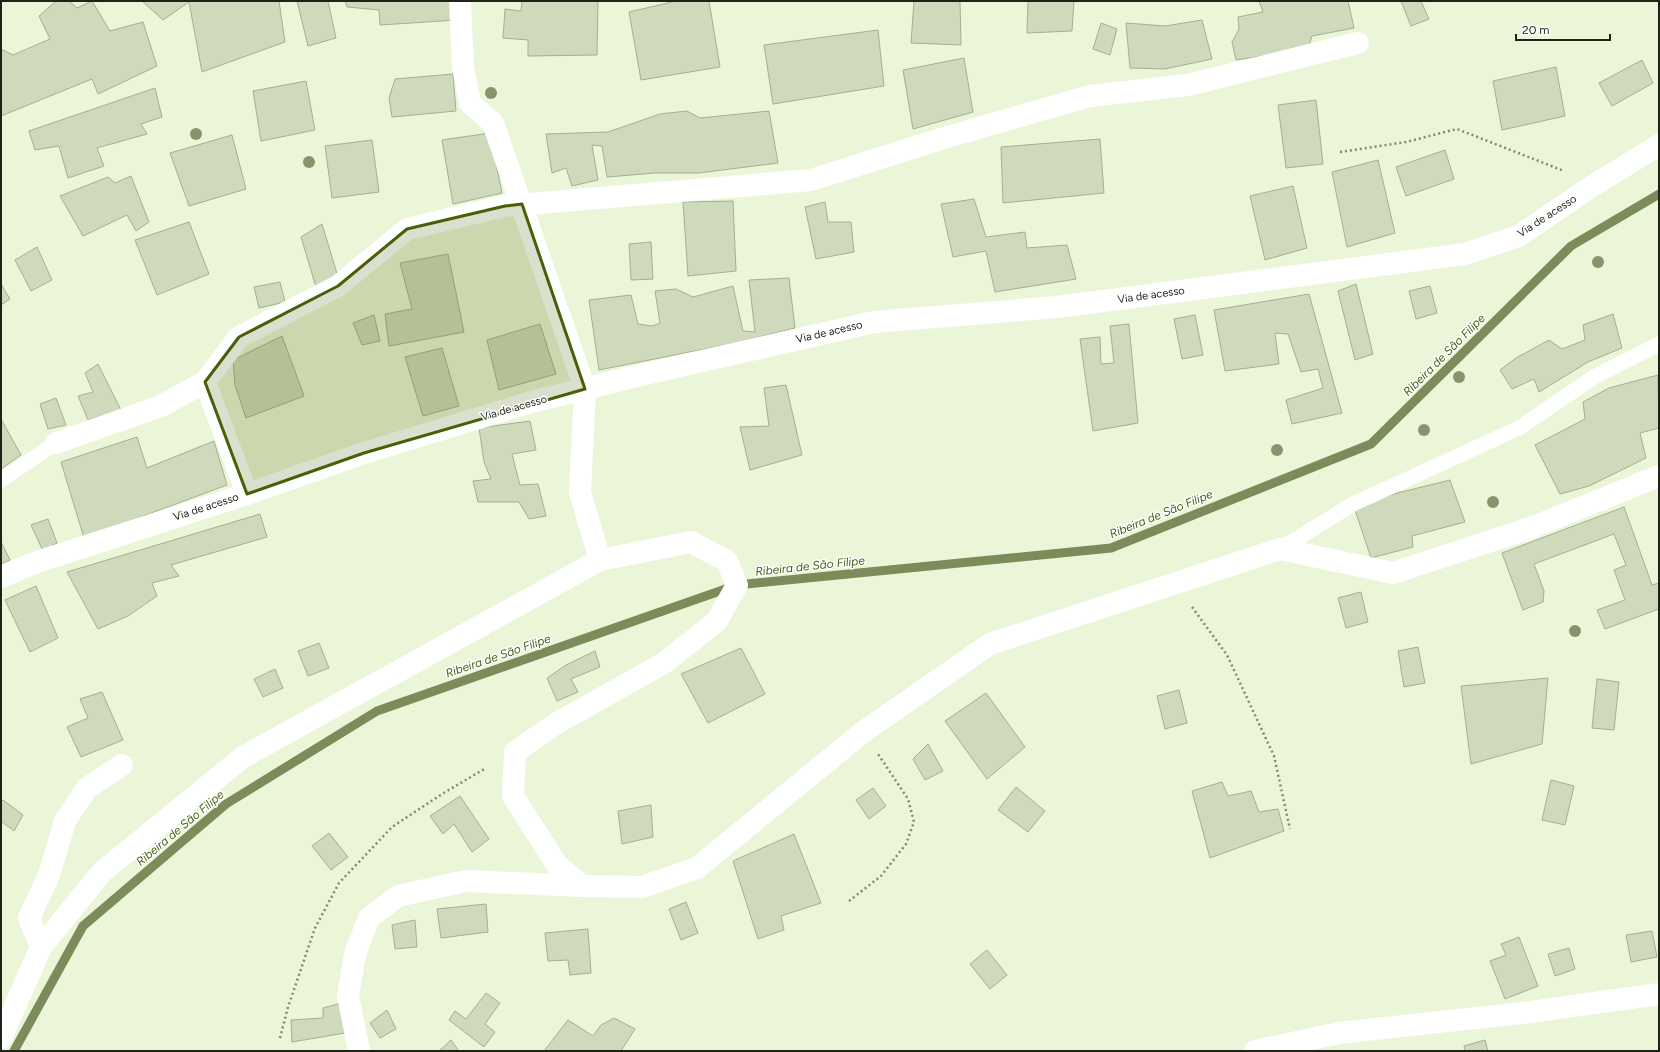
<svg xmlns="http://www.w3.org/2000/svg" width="1660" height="1052" viewBox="0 0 1660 1052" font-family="Figtree,sans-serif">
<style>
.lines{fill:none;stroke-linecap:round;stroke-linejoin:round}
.stream{stroke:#7b8c5a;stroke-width:9}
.building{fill:#cfdabc;stroke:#a4af93}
.path{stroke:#818975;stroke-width:2.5;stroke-dasharray:2 3;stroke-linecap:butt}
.service{stroke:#fff;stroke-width:15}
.minor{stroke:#fff;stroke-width:22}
.tree{fill:#87946b}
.marked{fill:#495f07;fill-opacity:0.2;stroke:#495f07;stroke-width:3;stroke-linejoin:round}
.labels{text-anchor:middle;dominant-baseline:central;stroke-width:3;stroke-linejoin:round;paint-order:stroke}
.street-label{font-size:11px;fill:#1e2217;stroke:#fff}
.water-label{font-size:12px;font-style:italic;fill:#4c6118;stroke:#fff}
</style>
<rect width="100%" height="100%" fill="#ebf6d8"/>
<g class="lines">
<polyline class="stream" points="14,1051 83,926 226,804 377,711 737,585 1111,548 1371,444 1571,246 1659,194"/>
</g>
<g class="building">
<polygon points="56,1 69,1 77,8 92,1 110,31 143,22 157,66 98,94 92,79 1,116 1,49 13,55 50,39 39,16"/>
<polygon points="142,1 279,1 285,42 202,72 189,2 163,20"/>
<polygon points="297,1 328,1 336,38 308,46"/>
<polygon points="345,1 457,1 457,20 380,25 379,10 347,7"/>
<polygon points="522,1 598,1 597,55 528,56 528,40 503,38 505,9 521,11"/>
<polygon points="676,1 709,1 720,67 641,80 629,12"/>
<polygon points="914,1 960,1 961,45 911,43"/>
<polygon points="1028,1 1074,1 1072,31 1027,33"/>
<polygon points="1259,1 1348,1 1354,28 1312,36 1308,49 1236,60 1232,42 1239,29 1238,17 1263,12"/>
<polygon points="1401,1 1421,1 1429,19 1411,26"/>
<polygon points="1202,20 1212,59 1165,69 1130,68 1126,23 1165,26"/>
<polygon points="1101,23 1117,29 1110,55 1093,49"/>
<polygon points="878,30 884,86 773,104 764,45"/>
<polygon points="964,58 973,112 913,129 903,70"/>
<polygon points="1642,60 1653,83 1612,106 1599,83"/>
<polygon points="1556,67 1565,116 1502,130 1493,81"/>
<polygon points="453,74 456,111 392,117 389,98 395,79"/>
<polygon points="306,81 315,130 261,141 253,91"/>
<polygon points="155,88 162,117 141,124 147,134 97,148 104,166 68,178 59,146 35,150 29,131"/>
<polygon points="1316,100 1323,164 1286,168 1278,105"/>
<polygon points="687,111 700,118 769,111 778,163 699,173 655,173 607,177 602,146 592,145 598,180 572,186 566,168 552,173 546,134 608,132 660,114"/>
<polygon points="490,133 502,193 453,204 442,140"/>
<polygon points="232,135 246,189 189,206 170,153"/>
<polygon points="1100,139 1104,193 1003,203 1001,147"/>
<polygon points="372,140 379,192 332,198 325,146"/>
<polygon points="1445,150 1454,179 1406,196 1396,167"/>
<polygon points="1378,160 1395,233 1347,247 1332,172"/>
<polygon points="131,176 149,222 136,231 127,215 83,236 60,196 108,177 115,183"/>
<polygon points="1293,186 1307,248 1265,260 1250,196"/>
<polygon points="974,199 986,237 1025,232 1027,248 1067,245 1076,279 995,292 986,251 953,257 941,204"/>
<polygon points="733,201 736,271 688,276 683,202"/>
<polygon points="825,202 828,222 851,222 854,252 816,259 805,207"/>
<polygon points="189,222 209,274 157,295 135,240"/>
<polygon points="322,224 338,277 316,287 301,237"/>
<polygon points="651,242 653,279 631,280 629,244"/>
<polygon points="37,247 52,280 31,291 15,260"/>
<polygon points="448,254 464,332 389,346 385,314 412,309 400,263"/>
<polygon points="789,278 795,328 735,343 599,370 589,300 631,295 638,324 652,326 660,323 655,291 676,289 693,297 733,286 743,331 755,332 749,280"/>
<polygon points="280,282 285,302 259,308 254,287"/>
<polygon points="1,284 10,299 1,305"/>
<polygon points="1356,284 1373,354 1355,360 1338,291"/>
<polygon points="1430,286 1437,313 1416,319 1409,291"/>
<polygon points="1309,294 1342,413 1292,424 1286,400 1323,388 1318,369 1301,372 1288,334 1275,333 1279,364 1225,371 1214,310"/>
<polygon points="1613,314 1622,348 1588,362 1539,392 1534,379 1512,389 1500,370 1516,358 1549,340 1562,349 1585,340 1583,325"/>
<polygon points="374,315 380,341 362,345 353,323"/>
<polygon points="1195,315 1203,355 1182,359 1174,319"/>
<polygon points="540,324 556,374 499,390 487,340"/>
<polygon points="1129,324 1138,423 1093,431 1080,339 1100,337 1101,364 1114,363 1110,326"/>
<polygon points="282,336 304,396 246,418 235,385 233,360"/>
<polygon points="442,348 459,406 423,416 405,357"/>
<polygon points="98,364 121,410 88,420 78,396 93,392 85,373"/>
<polygon points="1658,375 1659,428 1640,433 1646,458 1589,486 1560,494 1535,445 1585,419 1583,402 1609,388"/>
<polygon points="786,385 802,455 750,470 740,427 769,426 764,388"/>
<polygon points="56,398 66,425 48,429 40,404"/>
<polygon points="1,419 21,455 1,469"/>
<polygon points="530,421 536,450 512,454 520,485 538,484 546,516 529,519 519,502 478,502 473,481 491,479 484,462 479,428"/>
<polygon points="137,437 147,468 214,441 227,485 84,538 61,462"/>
<polygon points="1450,480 1465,522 1412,536 1413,547 1371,558 1353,504"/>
<polygon points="1624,507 1652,585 1659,583 1659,609 1605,629 1597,610 1625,600 1614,570 1626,565 1614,534 1534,564 1544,591 1543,602 1523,610 1502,553"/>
<polygon points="260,514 267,537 171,565 179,576 152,583 157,596 128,616 98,629 67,572"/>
<polygon points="48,519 57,543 43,551 31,525"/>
<polygon points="1,542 10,560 1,564"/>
<polygon points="36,586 58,638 30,652 5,600"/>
<polygon points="1361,592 1368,622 1346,628 1338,598"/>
<polygon points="319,643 329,668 308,676 298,651"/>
<polygon points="1418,647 1425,683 1404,687 1398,651"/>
<polygon points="741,648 765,694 708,723 681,674"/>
<polygon points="595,651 600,667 571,679 578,692 557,701 547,678 566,665"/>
<polygon points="275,669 283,688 263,697 254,679"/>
<polygon points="1548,678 1542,744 1471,764 1461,686"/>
<polygon points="1597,679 1619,682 1614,730 1592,728"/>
<polygon points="1179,690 1187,723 1165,729 1157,696"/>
<polygon points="102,692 123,740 81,757 67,727 88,718 80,699"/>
<polygon points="986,693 1025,747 987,779 945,721"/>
<polygon points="928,744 943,771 925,780 913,759"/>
<polygon points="1551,780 1574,786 1565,825 1542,820"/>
<polygon points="1222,782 1228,796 1251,791 1259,812 1278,809 1284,831 1210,858 1192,791"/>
<polygon points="1016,787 1045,811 1028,832 998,810"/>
<polygon points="873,788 886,806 869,819 856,800"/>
<polygon points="460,796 489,839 472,852 454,824 443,834 430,816"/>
<polygon points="3,800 23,815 14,831 1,821 1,802"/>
<polygon points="651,805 653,837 622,844 618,811"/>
<polygon points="329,833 348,857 331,870 312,846"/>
<polygon points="794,834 821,903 781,916 784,930 758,939 733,861"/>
<polygon points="686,902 698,933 681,940 669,909"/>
<polygon points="486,904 488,932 441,938 437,909"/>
<polygon points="415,920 417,947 395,949 392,925"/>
<polygon points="588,929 591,973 570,975 568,960 548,961 545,933"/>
<polygon points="1652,931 1657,957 1631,962 1626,935"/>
<polygon points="1519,937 1538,986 1505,999 1490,961 1506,955 1501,944"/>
<polygon points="1569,948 1575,969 1555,976 1548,954"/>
<polygon points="987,950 1007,975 990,989 970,964"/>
<polygon points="486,993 500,1003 485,1024 495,1032 484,1047 449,1020 455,1011 466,1019"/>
<polygon points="341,1003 345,1033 292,1042 291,1020 323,1018 323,1008"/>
<polygon points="387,1010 396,1029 380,1038 370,1023"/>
<polygon points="614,1018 635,1029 621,1051 544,1051 568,1020 593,1036 601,1025"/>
<polygon points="451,1040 459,1051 439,1051"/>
<polygon points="1485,1040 1488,1051 1465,1051 1464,1046"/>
</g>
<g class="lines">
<g class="path">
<polyline points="1340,152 1406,142 1457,129 1564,171"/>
<polyline points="1192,607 1227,655 1274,756 1290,829"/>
<polyline points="849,901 881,876 906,844 914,822 908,799 878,754"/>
<polyline points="280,1038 288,1007 315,928 339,883 392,827 442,794 486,768"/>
</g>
<g class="service">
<polyline points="1,480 56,443"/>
<polyline points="1280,549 1353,504 1519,428 1594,377 1659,344"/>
</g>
<g class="minor">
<polyline points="460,1 463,67 470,103 493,123 585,389 580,492 600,560 691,542 727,561 737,585 717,621 664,663 557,723 515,752 513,796 557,865 582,886 642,887 697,868 863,732 990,644 1280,549 1393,573 1533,527 1659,476"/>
<polyline points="205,382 247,494"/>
<polyline points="56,443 161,406 205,382 239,337 338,286 407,229 505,206 811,180 944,138 1090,96 1188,85 1358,43"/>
<polyline points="1,577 34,563 247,494 364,453 531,402 645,374 874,322 1057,307 1465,254 1519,236 1589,188 1659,145"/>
<polyline points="41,947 102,872 243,757 600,560"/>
<polyline points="1,1038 41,947 29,918 49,875 65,821 87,788 122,765"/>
<polyline points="359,1051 348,996 355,954 369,918 398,896 466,881 582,886"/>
<polyline points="1255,1051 1339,1033 1531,1012 1659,994"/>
</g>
</g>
<g class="tree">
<circle cx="491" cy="93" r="6"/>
<circle cx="196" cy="134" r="6"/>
<circle cx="309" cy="162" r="6"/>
<circle cx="1598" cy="262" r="6"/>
<circle cx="1459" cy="377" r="6"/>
<circle cx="1424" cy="430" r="6"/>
<circle cx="1277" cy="450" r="6"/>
<circle cx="1493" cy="502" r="6"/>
<circle cx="1575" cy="631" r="6"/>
</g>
<path class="marked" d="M 522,204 L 585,389 L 364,453 L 247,494 L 205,382 L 239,337 L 338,286 L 407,229 L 505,206 Z"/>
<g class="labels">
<g class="street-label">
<text transform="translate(1547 216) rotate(-33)">Via de acesso</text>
<text transform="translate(1151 295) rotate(-8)">Via de acesso</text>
<text transform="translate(829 332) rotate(-13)">Via de acesso</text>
<text transform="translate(514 408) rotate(-16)">Via de acesso</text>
<text transform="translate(206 507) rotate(-18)">Via de acesso</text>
</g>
<g class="water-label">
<text transform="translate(1444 355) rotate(-45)">Ribeira de São Filipe</text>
<text transform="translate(1161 514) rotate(-22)">Ribeira de São Filipe</text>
<text transform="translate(810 566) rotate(-6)">Ribeira de São Filipe</text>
<text transform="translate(498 656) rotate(-19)">Ribeira de São Filipe</text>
<text transform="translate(180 828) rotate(-40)">Ribeira de São Filipe</text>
</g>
</g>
<rect width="1660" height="1052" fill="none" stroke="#1e2217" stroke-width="4"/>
<path d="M1516 34v6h94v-6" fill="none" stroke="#1e2217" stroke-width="2"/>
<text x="1522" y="34" font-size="12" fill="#1e2217" stroke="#ffffff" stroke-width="3" paint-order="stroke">20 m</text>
</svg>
